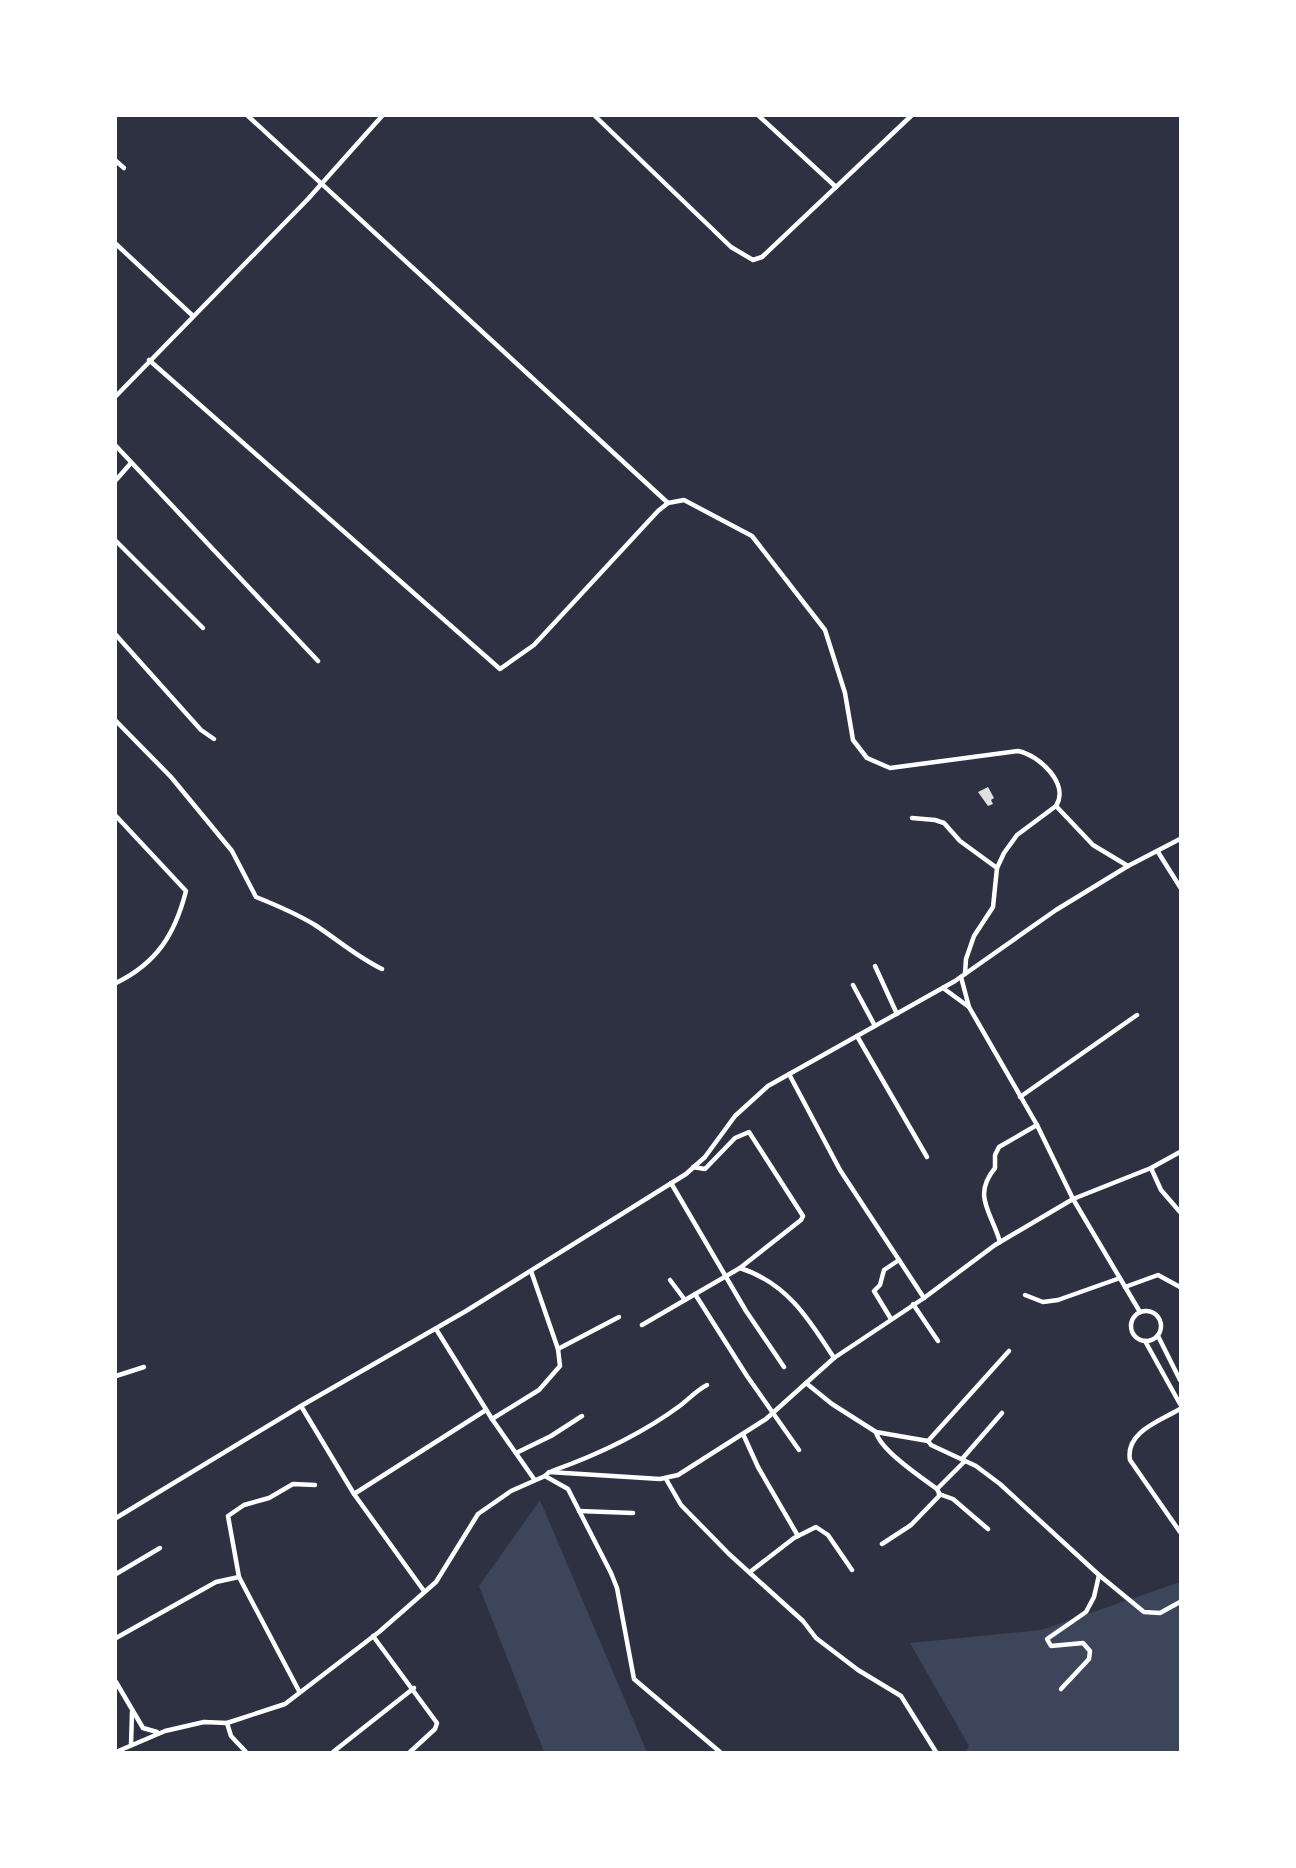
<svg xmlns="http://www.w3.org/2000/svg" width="1296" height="1868" viewBox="0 0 1296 1868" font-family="Lato,sans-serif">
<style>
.green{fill:#3c4559}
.building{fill:#e0e0e3}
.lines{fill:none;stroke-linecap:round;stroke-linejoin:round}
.minor{stroke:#fff;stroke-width:4.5}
</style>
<rect width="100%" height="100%" fill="#2d3142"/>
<g class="green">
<polygon points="540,1500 647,1752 544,1752 479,1586"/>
<polygon points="1180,1582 1180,1752 966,1752 969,1746 910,1643 1041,1630"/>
</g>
<polygon class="building" points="988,787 994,798 991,800 993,804 988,806 978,792"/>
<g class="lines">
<g class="minor">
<polyline points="248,116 668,503"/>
<polyline points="595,116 731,247 753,260 762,257 911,116"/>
<polyline points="759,116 836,187"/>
<polyline points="116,161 124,168"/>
<polyline points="116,244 193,316"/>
<path d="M 149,360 L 500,669 L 534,645 L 658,511 L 668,503 L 684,500 L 752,536 L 825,630 L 845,693 L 853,740 L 867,758 L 890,768 L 1018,751 C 1039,755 1070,784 1056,806 L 1093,845 L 1128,866"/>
<polyline points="116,396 308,199 382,116"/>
<polyline points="116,446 318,661"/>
<polyline points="116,480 131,463"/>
<polyline points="116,541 203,628"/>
<polyline points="116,635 201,730 214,739"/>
<path d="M 116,721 L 171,777 L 232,851 L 256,897 C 276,905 297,914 315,925 C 338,940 357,957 382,969"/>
<path d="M 116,816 L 186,891 C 175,934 157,963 116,983"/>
<polyline points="912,818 935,820 944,823 960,841 997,868"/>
<polyline points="1158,852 1180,887"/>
<polyline points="875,966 897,1014"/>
<polyline points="965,974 966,959 974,936 993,907 997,868 1004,853 1017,835 1056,806"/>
<polyline points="961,977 969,1007 1037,1125 1073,1199 1140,1312"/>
<polyline points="853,985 875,1026"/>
<polyline points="943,988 969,1007"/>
<polyline points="857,1036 927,1157"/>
<polyline points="789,1074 840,1170 924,1298"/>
<polyline points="1020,1097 1137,1015"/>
<polyline points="1151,1168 1161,1190 1180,1212"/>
<polyline points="671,1183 746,1311 784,1367"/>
<path d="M 1000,1242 C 991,1211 972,1196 995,1168 L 995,1155 L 999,1147 L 1037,1125"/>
<path d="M 740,1268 C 787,1283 809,1319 834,1358"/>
<polyline points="670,1280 685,1300"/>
<polyline points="1125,1287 1158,1275 1180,1287"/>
<polyline points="695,1294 747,1376 799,1450"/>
<polyline points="1025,1295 1043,1302 1058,1300 1120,1278"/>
<polyline points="913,1304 938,1341"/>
<circle cx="1146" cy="1326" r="15"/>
<polyline points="891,1319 874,1291 880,1285 884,1270 899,1260"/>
<polyline points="642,1325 740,1268 801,1220 803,1216 749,1132 735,1138 705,1169 693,1167"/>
<polyline points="436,1329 492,1419 534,1479"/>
<polyline points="1158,1336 1180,1380"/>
<polyline points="1145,1341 1180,1404"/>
<polyline points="558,1349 619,1317"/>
<polyline points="116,1376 144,1367"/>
<polyline points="806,1383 832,1404 876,1432 928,1441 931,1445 976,1466 1000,1484 1099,1575 1144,1612 1160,1613 1180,1602"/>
<polyline points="301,1406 354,1494 424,1591"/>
<path d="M 1180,1409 C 1160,1421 1125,1432 1130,1460 L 1180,1532"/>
<polyline points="492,1419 539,1390 560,1366 558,1349 531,1271"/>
<path d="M 876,1432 C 880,1450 922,1478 937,1489 L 940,1495 L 911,1525 L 882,1544"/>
<polyline points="743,1434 758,1467 798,1536"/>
<polyline points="928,1441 1009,1351"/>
<polyline points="516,1453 551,1436 582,1416"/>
<polyline points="962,1459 1002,1413"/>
<path d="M 552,1471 C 597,1455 642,1434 681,1405 C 690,1398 697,1390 707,1385"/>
<polyline points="545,1476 549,1472 660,1479 678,1475 766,1419 834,1358 924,1298 995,1245 1073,1199 1151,1168 1180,1152"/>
<polyline points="666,1479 681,1505 729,1554 803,1621 816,1638 858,1670 901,1696 936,1752"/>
<polyline points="937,1489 965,1461"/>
<polyline points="354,1494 486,1410"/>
<polyline points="939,1494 953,1499 988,1529"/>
<polyline points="579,1511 633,1513"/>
<polyline points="116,1518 301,1406 466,1311 686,1174 705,1157 735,1116 768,1086 955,981 1056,910 1128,866 1180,839"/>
<polyline points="750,1572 794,1538 816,1527 828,1535 852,1570"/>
<polyline points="116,1574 160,1548"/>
<polyline points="373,1636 437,1723 435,1729 410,1752"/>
<polyline points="116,1638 216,1582 239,1577"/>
<polyline points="116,1682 143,1728 157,1732"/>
<polyline points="1061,1689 1089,1659 1090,1651 1083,1643 1051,1646 1047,1639 1086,1612 1094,1597 1099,1575"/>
<polyline points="299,1691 239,1577 228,1516 244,1505 269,1498 293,1484 315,1485"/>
<polyline points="227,1723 231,1736 246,1752"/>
<polyline points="131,1745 132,1712"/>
<polyline points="116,1752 165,1731 204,1722 227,1723 285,1704 379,1632 436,1582 478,1514 511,1491 545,1476 568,1489 611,1573 617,1588 634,1679 720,1752"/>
<polyline points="333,1752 414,1688"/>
</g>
</g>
<rect width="1296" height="1868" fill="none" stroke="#ffffff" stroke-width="234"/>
</svg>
